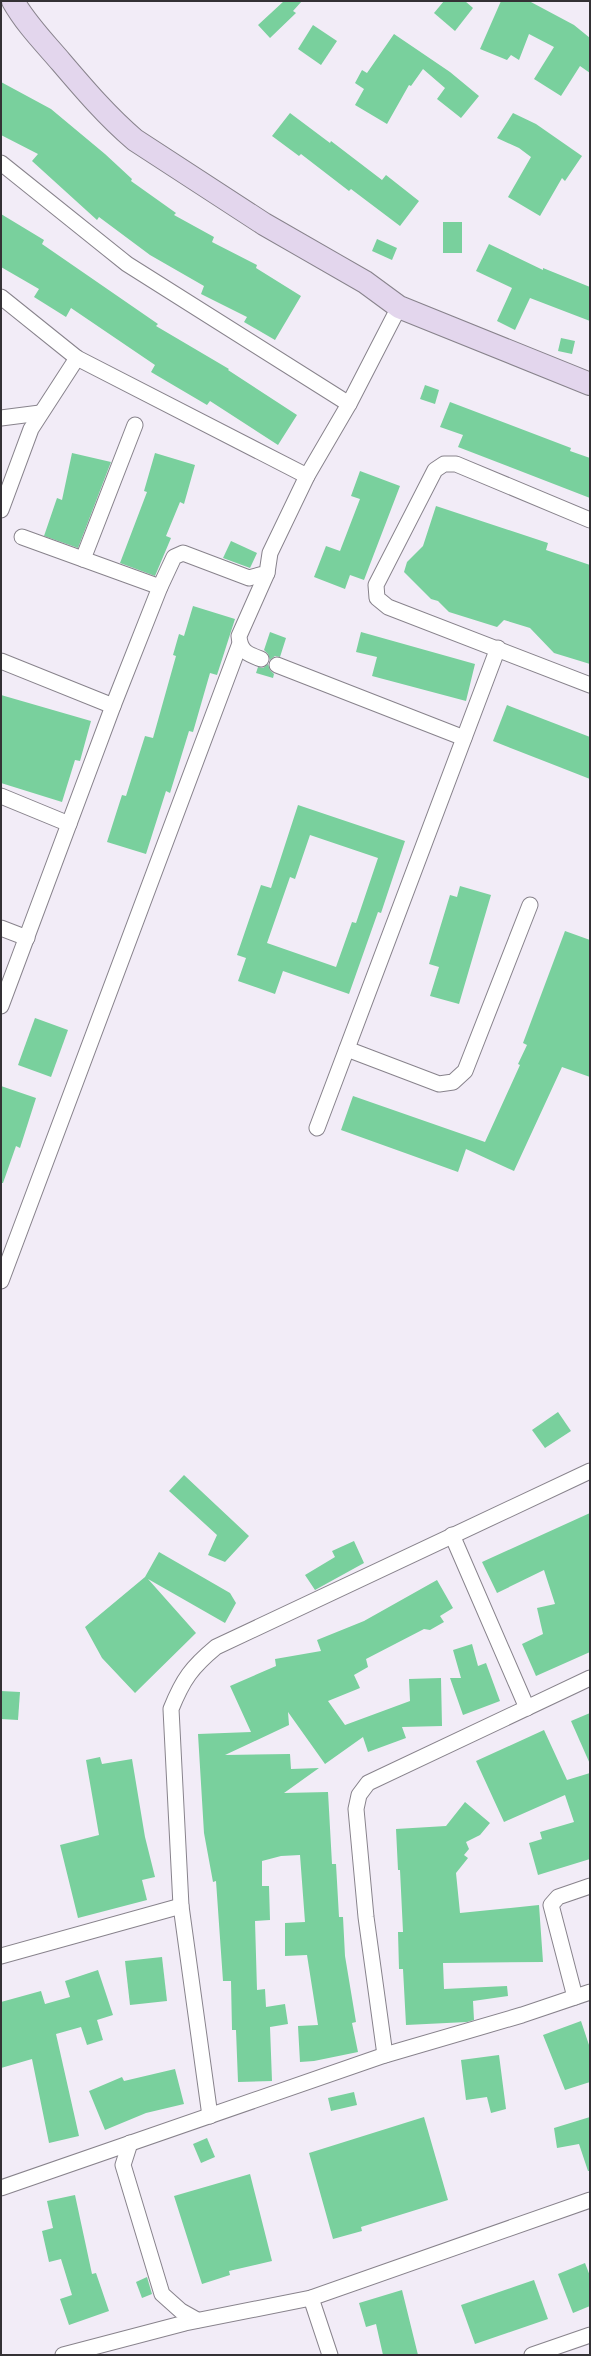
<svg xmlns="http://www.w3.org/2000/svg" width="591" height="2356" viewBox="0 0 591 2356" font-family="'PT Sans',sans-serif">
<style>
.building{fill:#79d09d;fill-rule:evenodd}
.lines{fill:none;stroke-linecap:round;stroke-linejoin:round}
.street-casing{stroke:#88838c;stroke-width:17}
.secondary-casing{stroke:#88838c;stroke-width:24}
.street{stroke:#fff;stroke-width:15}
.secondary{stroke:#e3d6ed;stroke-width:22}
</style>
<rect width="100%" height="100%" fill="#f2ecf7"/>
<g class="building">
<polygon points="284,1 302,1 293,11 296,13 270,38 258,25"/>
<polygon points="444,1 465,1 473,8 455,31 434,13"/>
<polygon points="501,1 529,1 574,25 590,38 590,73 580,66 561,96 534,79 554,47 529,34 519,60 511,55 507,60 480,49"/>
<polygon points="313,25 337,41 321,65 298,49"/>
<polygon points="394,34 450,72 479,96 461,118 437,99 445,88 423,69 411,86 409,85 387,124 355,105 364,89 355,83 362,70 367,73"/>
<polygon points="1,82 51,109 105,154 132,179 131,181 176,213 174,215 214,237 212,242 257,265 256,268 301,296 275,340 244,322 247,317 201,294 204,286 150,255 99,217 97,220 32,161 38,154 1,135"/>
<polygon points="290,113 330,143 331,141 382,180 386,175 419,201 400,226 351,189 349,191 301,154 299,156 272,136"/>
<polygon points="513,113 536,124 582,156 565,181 562,178 540,216 508,197 531,157 519,148 497,138"/>
<polygon points="1,214 44,240 42,244 158,324 156,326 229,369 228,370 297,415 278,445 210,401 207,405 151,372 155,365 71,308 66,317 34,297 39,289 1,267"/>
<rect x="443" y="222" width="19" height="31"/>
<polygon points="377,239 397,248 392,260 372,251"/>
<polygon points="489,244 543,270 543,268 590,287 590,321 530,298 515,330 497,321 512,288 476,271"/>
<polygon points="561,338 575,341 572,354 558,351"/>
<polygon points="425,385 439,390 435,404 420,399"/>
<polygon points="450,402 571,448 570,451 590,458 590,498 458,447 463,435 440,427"/>
<polygon points="72,453 111,462 78,548 44,536 57,498 62,500"/>
<polygon points="155,453 195,465 184,504 180,502 166,536 171,538 155,576 120,563 147,492 144,491"/>
<polygon points="360,471 400,486 364,580 350,575 345,589 314,577 326,546 340,551 360,499 351,496"/>
<polygon points="436,506 548,543 546,550 590,565 590,664 554,653 530,628 504,620 497,627 449,612 438,601 431,599 404,572 407,562 423,546"/>
<polygon points="231,541 257,553 250,568 223,558"/>
<polygon points="193,606 235,619 217,675 210,673 193,732 189,731 170,793 166,791 146,854 107,842 122,795 126,796 145,736 153,738 176,656 173,655 179,634 184,636"/>
<polygon points="270,632 286,638 280,657 275,656 270,660 268,654 264,650"/>
<polygon points="361,632 475,664 466,701 372,676 377,657 356,652"/>
<polygon points="268,664 270,670 274,674 273,678 256,673 258,667 263,668"/>
<polygon points="1,695 91,721 80,761 75,760 62,802 1,783"/>
<polygon points="507,705 590,737 590,779 493,741"/>
<path d="M 298,805 L 405,841 L 381,913 L 378,912 L 349,994 L 283,971 L 275,994 L 238,981 L 246,958 L 237,955 L 261,885 L 271,888 ZM 310,835 L 378,858 L 356,923 L 352,922 L 336,967 L 267,943 L 290,877 L 295,879 Z"/>
<polygon points="460,886 491,895 459,1004 430,996 439,967 429,964 450,895 457,897"/>
<polygon points="565,931 590,940 590,1077 562,1067 514,1171 466,1149 458,1172 341,1130 353,1096 485,1142 520,1065 518,1064 527,1045 523,1043"/>
<polygon points="35,1018 68,1030 51,1077 18,1065"/>
<polygon points="1,1086 36,1098 20,1148 16,1146 3,1183 1,1183"/>
<polygon points="558,1412 571,1431 545,1448 532,1430"/>
<polygon points="184,1475 249,1536 225,1562 208,1555 217,1535 169,1491"/>
<polygon points="590,1513 590,1652 536,1676 522,1644 543,1634 537,1608 555,1604 544,1570 497,1593 482,1562"/>
<polygon points="354,1541 364,1563 315,1590 305,1575 335,1557 332,1551"/>
<polygon points="159,1552 230,1593 236,1603 225,1623 148,1579 196,1633 135,1693 102,1658 85,1627 145,1577"/>
<polygon points="437,1580 453,1608 440,1616 444,1622 430,1630 424,1629 366,1659 368,1667 354,1675 360,1688 328,1701 345,1725 410,1701 409,1679 441,1678 442,1726 402,1727 406,1738 368,1752 363,1737 325,1764 288,1712 289,1725 225,1755 290,1754 291,1769 319,1768 284,1793 328,1792 332,1864 336,1864 339,1917 343,1917 345,1956 356,2022 352,2023 358,2052 314,2061 300,2062 298,2026 318,2025 307,1955 285,1956 285,1923 305,1922 300,1855 281,1856 262,1861 262,1886 269,1886 270,1920 255,1921 257,1990 265,1989 266,2007 285,2004 288,2024 270,2027 272,2081 238,2082 236,2030 232,2030 231,1981 223,1981 216,1881 213,1882 204,1833 198,1734 251,1732 230,1686 276,1666 275,1659 321,1651 317,1640 364,1621"/>
<polygon points="472,1644 478,1666 486,1663 500,1701 463,1715 450,1678 461,1678 453,1650"/>
<polygon points="1,1691 20,1692 18,1720 1,1719"/>
<polygon points="590,1713 590,1764 571,1721"/>
<polygon points="544,1730 567,1780 590,1773 590,1859 538,1875 529,1843 542,1839 540,1832 574,1822 565,1795 504,1822 476,1761"/>
<polygon points="100,1757 102,1764 132,1759 145,1837 155,1877 142,1880 147,1900 78,1918 60,1845 99,1835 86,1760"/>
<polygon points="465,1802 490,1823 480,1835 466,1842 469,1849 464,1855 468,1858 456,1873 460,1913 539,1905 543,1962 443,1963 444,1989 507,1986 508,1996 473,2001 474,2020 467,2022 406,2025 403,1969 399,1969 398,1932 403,1932 400,1870 398,1870 396,1829 446,1826"/>
<polygon points="162,1957 167,2001 130,2005 125,1961"/>
<polygon points="98,1970 113,2015 97,2020 103,2040 87,2045 81,2027 56,2034 79,2136 49,2143 32,2059 1,2068 1,2002 41,1991 45,2004 70,1997 65,1981"/>
<polygon points="581,2021 590,2048 590,2082 565,2090 543,2035"/>
<polygon points="499,2055 506,2109 491,2113 487,2097 466,2100 461,2060"/>
<polygon points="175,2069 184,2104 146,2113 105,2130 89,2091 122,2077 124,2081"/>
<polygon points="354,2092 357,2105 331,2111 328,2098"/>
<polygon points="424,2117 448,2200 361,2227 362,2231 333,2239 309,2153"/>
<polygon points="590,2117 590,2171 588,2171 579,2144 557,2148 554,2128"/>
<polygon points="207,2138 215,2157 201,2163 193,2144"/>
<polygon points="250,2174 272,2261 229,2271 230,2275 202,2284 174,2196"/>
<polygon points="75,2195 92,2274 96,2273 109,2311 69,2325 60,2299 72,2295 61,2259 49,2262 42,2231 53,2228 47,2201"/>
<polygon points="585,2263 590,2276 590,2306 573,2313 558,2274"/>
<polygon points="147,2277 152,2294 142,2298 136,2282"/>
<polygon points="534,2280 548,2319 475,2344 461,2305"/>
<polygon points="402,2290 418,2355 383,2355 376,2324 366,2327 359,2303"/>
</g>
<g class="lines">
<defs>
<g id="street">
<polyline points="1,163 127,264 349,404"/>
<polyline points="1,297 77,358 307,476"/>
<polyline points="1,418 40,413"/>
<polyline points="1,510 31,429 77,358"/>
<polyline points="590,520 456,464 444,464 435,470 376,585 377,598 388,607 590,685"/>
<polyline points="22,537 160,587"/>
<polyline points="83,559 135,425"/>
<path d="M 261,659 C 247,654 240,651 239,636 L 267,573"/>
<polyline points="1,661 113,706"/>
<polyline points="277,665 464,738"/>
<polyline points="1,796 69,824"/>
<polyline points="1,928 27,938"/>
<polyline points="1,1006 113,706 160,587 174,557 183,553 249,578 267,573 270,553 307,476 349,404 399,307"/>
<polyline points="347,1049 439,1084 453,1082 465,1071 530,905"/>
<polyline points="317,1128 498,648"/>
<polyline points="1,1281 239,646"/>
<polyline points="452,1535 527,1708"/>
<polyline points="1,1956 181,1906"/>
<polyline points="575,1997 551,1905 558,1897 590,1886"/>
<polyline points="385,2055 366,1917 356,1809 359,1795 368,1783 590,1678"/>
<path d="M 210,2116 L 181,1906 L 171,1709 C 183,1679 192,1667 216,1647 L 590,1471"/>
<polyline points="130,2143 123,2165 162,2294 181,2311 197,2320"/>
<polyline points="1,2188 385,2055 522,2015 590,1992"/>
<polyline points="311,2298 330,2355"/>
<polyline points="63,2355 185,2323 311,2298 590,2200"/>
<polyline points="532,2355 590,2335"/>
</g>
<path id="secondary" d="M 13,1 C 26,24 44,42 61,62 C 84,89 107,116 135,140 L 264,224 L 365,282 L 399,307 L 590,384"/>
</defs>
<use href="#street" class="street-casing"/>
<use href="#secondary" class="secondary-casing"/>
<use href="#street" class="street"/>
<use href="#secondary" class="secondary"/>
</g>
<rect width="591" height="2356" fill="none" stroke="#343135" stroke-width="4"/>
</svg>
